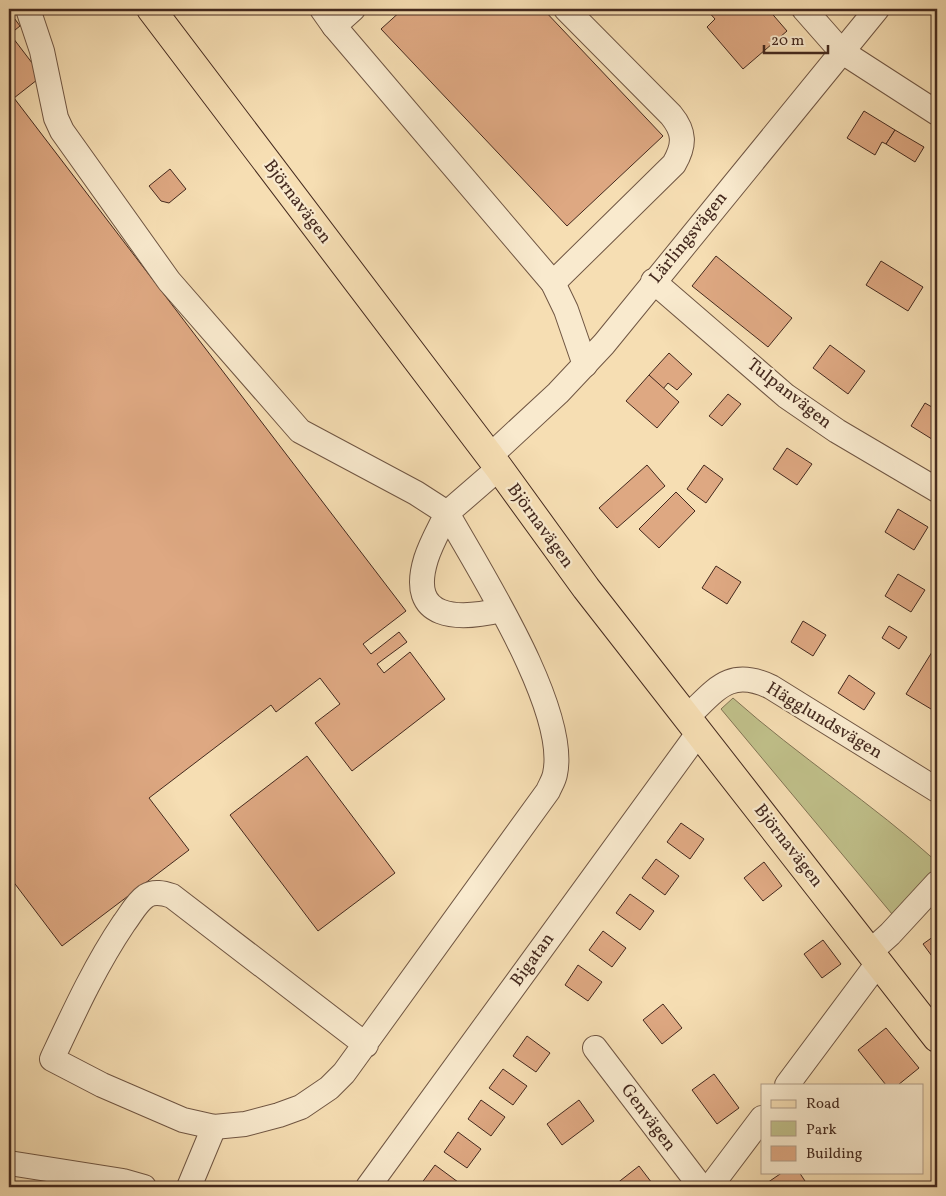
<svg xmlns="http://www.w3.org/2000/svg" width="946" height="1196" viewBox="0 0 946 1196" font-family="Vollkorn,serif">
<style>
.green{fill:#c0c08a;stroke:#827454}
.building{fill:#dea882;stroke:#44291e}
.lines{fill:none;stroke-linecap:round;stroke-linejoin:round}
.minor-casing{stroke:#705643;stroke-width:26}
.major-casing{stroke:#44291e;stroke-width:30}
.minor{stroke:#f9eace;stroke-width:24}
.major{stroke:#f6deb3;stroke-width:28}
.labels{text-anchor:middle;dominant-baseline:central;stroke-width:4.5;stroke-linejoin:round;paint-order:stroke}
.street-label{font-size:18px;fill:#44291e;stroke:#f9eace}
</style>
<rect width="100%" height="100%" fill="#f6deb3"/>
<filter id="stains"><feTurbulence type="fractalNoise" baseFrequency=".004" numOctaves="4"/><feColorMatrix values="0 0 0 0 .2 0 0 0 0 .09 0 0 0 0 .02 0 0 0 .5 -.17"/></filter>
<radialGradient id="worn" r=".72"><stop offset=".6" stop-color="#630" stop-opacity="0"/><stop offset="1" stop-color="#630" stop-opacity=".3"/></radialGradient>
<path class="green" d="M 733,698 C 798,756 873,804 937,862 L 937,869 L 892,914 L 721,709 Z"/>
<g class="building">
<polygon points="403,9 543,9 663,136 567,226 381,29"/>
<polygon points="706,9 768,9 787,31 743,69 707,27 715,19"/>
<polygon points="9,11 20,26 10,34 42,76 14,98 406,611 363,644 371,654 399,632 407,642 377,664 384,673 410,652 445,699 352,771 315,723 340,704 320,678 276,712 271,705 149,798 189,850 62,946 9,876"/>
<polygon points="864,111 895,130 886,144 882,142 875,155 847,138"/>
<polygon points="895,130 924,147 915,162 886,144"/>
<polygon points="170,169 186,189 169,203 161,201 149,186"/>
<polygon points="716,256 792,318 768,347 692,286"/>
<polygon points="881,261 923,287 908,311 866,285"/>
<polygon points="830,345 865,371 848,394 813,368"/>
<polygon points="669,353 692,374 677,390 668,383 663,389 649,375"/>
<polygon points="649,375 679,402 657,428 626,401"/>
<polygon points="728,394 741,404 722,426 709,416"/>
<polygon points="925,403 937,410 935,441 911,426"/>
<polygon points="787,448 812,464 797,485 773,469"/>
<polygon points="647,465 665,486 617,528 599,508"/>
<polygon points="704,465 723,479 706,503 687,489"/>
<polygon points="676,492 695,511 659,548 639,529"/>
<polygon points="898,509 928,527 914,550 885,532"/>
<polygon points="716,566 741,582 727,604 702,588"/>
<polygon points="898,574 925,590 911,612 885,596"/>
<polygon points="803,621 826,635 813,656 791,642"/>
<polygon points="889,626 907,637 899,649 882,638"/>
<polygon points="932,652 937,655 936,712 906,694"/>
<polygon points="849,675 875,693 864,710 838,693"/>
<polygon points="307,756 395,873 318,931 230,815"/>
<polygon points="681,823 704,839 690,859 667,842"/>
<polygon points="656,859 679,876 665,895 642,878"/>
<polygon points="764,862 782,886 763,901 744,878"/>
<polygon points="630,894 654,911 640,930 616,913"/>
<polygon points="603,931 626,948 612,967 589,950"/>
<polygon points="937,934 937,963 923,944"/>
<polygon points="823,940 841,964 822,978 804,954"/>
<polygon points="578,965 602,982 588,1001 565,985"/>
<polygon points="663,1004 682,1028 662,1044 643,1020"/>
<polygon points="886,1028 919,1068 898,1085 886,1085 858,1050"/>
<polygon points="527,1036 550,1053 536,1072 513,1056"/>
<polygon points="503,1069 527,1086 513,1105 489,1088"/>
<polygon points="714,1074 739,1108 717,1124 692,1090"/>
<polygon points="481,1100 505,1117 491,1136 468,1119"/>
<polygon points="579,1100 594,1121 562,1145 547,1124"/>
<polygon points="458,1132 481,1149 467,1168 444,1152"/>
<polygon points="435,1165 458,1182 454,1187 425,1187 421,1184"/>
<polygon points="639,1166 655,1187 618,1187 616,1184"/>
<polygon points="783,1172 799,1172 809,1187 761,1187"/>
</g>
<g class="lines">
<defs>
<g id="minor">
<path d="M 28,9 L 42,51 L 56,118 L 62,131 L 169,281 L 300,431 L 416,493 L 447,513 C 440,528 431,543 426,559 C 407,621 459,620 501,610"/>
<polyline points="322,9 334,26 553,283 566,310 585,365"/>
<polyline points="804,9 841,51 937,113"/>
<polyline points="334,26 353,9"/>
<polyline points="653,281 786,396 837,431 937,490"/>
<path d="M 553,283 L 674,164 C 685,145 685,132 671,115 L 566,9"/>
<polyline points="490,456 558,393 604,344 877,9"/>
<path d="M 687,717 C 716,690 729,667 771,687 L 937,790"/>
<polyline points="870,952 890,934 937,883"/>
<path d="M 366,1045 L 172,896 C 163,893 154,891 146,896 C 136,903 131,914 124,923 C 95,966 74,1012 52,1059 L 102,1085 L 183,1120 L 214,1127 L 245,1124 L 279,1115 L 301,1107 L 329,1088 L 344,1073 L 548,791 C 550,786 554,780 555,774 C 569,710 479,570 447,513 L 499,468"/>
<polyline points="595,1048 701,1187"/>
<polyline points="787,1085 878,963"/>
<polyline points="9,1163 123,1181 144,1187"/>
<polyline points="189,1187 214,1127"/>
<polyline points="368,1187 699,732"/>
<polyline points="710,1187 762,1118"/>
</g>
<polyline id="major" points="151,9 499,468 586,588 937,1038"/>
</defs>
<use href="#minor" class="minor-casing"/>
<use href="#major" class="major-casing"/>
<use href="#minor" class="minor"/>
<use href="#major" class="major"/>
</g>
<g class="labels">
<g class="street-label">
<text transform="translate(297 202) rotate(53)">Björnavägen</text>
<text transform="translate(689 238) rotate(-51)">Lärlingsvägen</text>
<text transform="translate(789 394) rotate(38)">Tulpanvägen</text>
<text transform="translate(540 526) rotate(54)">Björnavägen</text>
<text transform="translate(824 721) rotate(31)">Hägglundsvägen</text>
<text transform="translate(788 846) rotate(52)">Björnavägen</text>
<text transform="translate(533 960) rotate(-54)">Bigatan</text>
<text transform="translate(648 1118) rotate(53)">Genvägen</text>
</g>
</g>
<rect width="946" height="1196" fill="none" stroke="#f6deb3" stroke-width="30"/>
<rect x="10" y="10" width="926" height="1176" fill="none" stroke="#44291e" stroke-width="2.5"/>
<rect x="15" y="15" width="916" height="1166" fill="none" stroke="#44291e"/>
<rect x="761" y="1084" width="162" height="90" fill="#f9eace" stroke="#b19d88"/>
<rect x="771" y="1100" width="25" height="8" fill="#f6deb3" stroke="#b19d88"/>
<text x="806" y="1108" font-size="15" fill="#44291e">Road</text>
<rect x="771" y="1121" width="25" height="15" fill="#c0c08a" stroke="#b19d88"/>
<text x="806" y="1134" font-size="15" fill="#44291e">Park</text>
<rect x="771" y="1146" width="25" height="15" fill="#dea882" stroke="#b19d88"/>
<text x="806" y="1158" font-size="15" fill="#44291e">Building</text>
<path d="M764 45v8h64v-8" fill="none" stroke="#44291e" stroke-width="2.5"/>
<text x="771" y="45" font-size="15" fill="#44291e" stroke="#f9eace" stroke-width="4" paint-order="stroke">20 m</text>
<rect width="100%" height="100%" filter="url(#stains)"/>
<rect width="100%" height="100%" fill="url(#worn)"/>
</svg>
